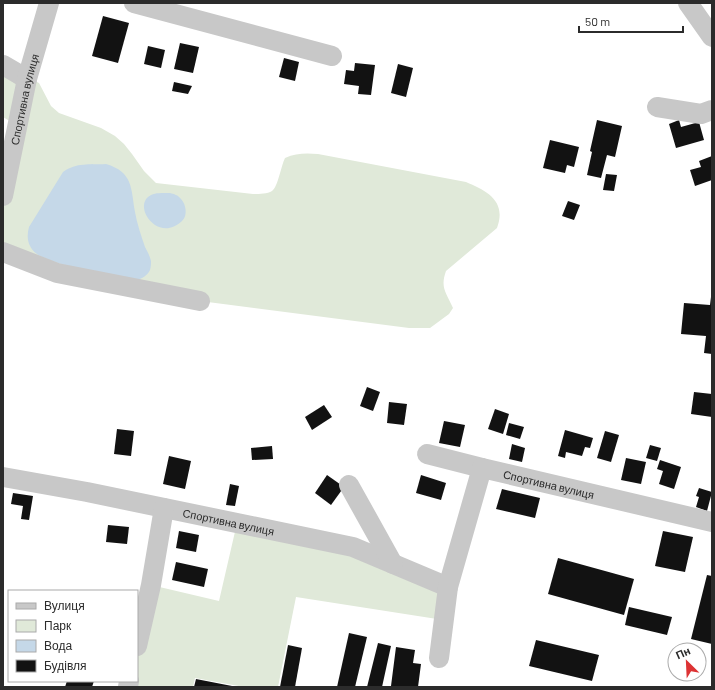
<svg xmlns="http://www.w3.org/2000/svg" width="715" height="690" viewBox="0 0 715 690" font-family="Barlow,sans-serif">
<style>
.green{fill:#e0e9d9}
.water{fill:#c5d8e8}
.building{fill:#121212}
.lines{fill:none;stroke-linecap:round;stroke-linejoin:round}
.minor{stroke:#c8c8c8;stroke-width:20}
.labels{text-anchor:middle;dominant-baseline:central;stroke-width:4;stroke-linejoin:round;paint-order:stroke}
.street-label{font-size:11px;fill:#2b2b2b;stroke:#fff}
</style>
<rect width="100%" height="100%" fill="#fff"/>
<g class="green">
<path d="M 3,65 L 39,83 L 51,106 L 59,113 L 101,128 L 115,136 L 124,144 L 132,154 L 144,171 L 156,183 L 253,194 C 259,194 267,194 272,191 C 278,187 281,166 285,158 C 296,153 306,153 318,154 L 466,182 C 487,191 507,201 497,228 L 446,271 C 440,288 446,292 453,308 L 449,314 L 430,328 L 409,328 L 200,301 L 3,252 L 3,196 L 18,126 L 3,117 Z"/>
<polygon points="237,523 353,547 448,587 437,619 296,597 278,687 244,687 195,678 193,687 128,687 137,681 137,646 151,585 219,601"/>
</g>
<g class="water">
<path d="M 106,164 C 133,172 131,188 135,212 C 137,224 141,235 145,247 C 147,251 150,256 151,261 C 151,263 151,267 150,270 C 148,275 142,279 136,280 C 124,283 47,262 37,254 C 28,247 26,238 29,227 L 63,172 C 77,162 89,165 106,164 Z"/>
<path d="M 170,193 C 174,194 178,195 181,199 C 186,204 188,216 182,221 C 159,243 134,209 148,197 C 153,192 163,193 170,193 Z"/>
</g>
<g class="building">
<polygon points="103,16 129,23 118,63 92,56"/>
<polygon points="180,43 199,47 193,73 174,69"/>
<polygon points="148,46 165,50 161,68 144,64"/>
<polygon points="284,58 299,62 295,81 279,77"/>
<polygon points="355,63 375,65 371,95 358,94 359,86 344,84 346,70 354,71"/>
<polygon points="398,64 413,68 406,97 391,93"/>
<polygon points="174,82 192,86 188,94 172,91"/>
<polygon points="597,120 622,126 615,157 607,155 601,178 587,175 592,152 590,151"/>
<polygon points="679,120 681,127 699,122 704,140 676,148 669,124"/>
<polygon points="550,140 579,147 574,167 567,165 565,173 543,168"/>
<polygon points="712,156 712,180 695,186 690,170 701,167 699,161"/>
<polygon points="606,174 617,175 614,191 603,190"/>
<polygon points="568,201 580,205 574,220 562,216"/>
<polygon points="711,297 712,297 712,354 704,353 706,336 681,334 684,303 710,305"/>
<polygon points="367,387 380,392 373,411 360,406"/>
<polygon points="694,392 712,394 712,417 691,414"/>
<polygon points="389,402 407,404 404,425 387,423"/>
<polygon points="324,405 332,417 312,430 305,417"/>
<polygon points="495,409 509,414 503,434 488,429"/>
<polygon points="444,421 465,425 460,447 439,443"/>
<polygon points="509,423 524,427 520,439 506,435"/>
<polygon points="117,429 134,431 131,456 114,454"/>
<polygon points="565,430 593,438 590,448 585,447 582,456 566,452 565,458 558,456"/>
<polygon points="605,431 619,435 611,462 597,458"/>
<polygon points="512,444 525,448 522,462 509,459"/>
<polygon points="650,445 661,448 657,461 646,458"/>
<polygon points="272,446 273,459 252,460 251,448"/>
<polygon points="169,456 191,461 185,489 163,484"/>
<polygon points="626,458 646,462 641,484 621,480"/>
<polygon points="660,460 681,467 674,489 659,484 663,471 657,469"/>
<polygon points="327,475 344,487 331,505 315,493"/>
<polygon points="421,475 446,483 441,500 416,493"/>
<polygon points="230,484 239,486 235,506 226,505"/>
<polygon points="699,488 712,492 707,511 696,507 699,497 696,496"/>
<polygon points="502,489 540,498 535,518 496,509"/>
<polygon points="13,493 33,496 29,520 21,519 23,506 11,504"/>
<polygon points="108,525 129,527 127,544 106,542"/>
<polygon points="179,531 199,535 196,552 176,548"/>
<polygon points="663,531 693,537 685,572 655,566"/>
<polygon points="558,558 634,579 624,615 548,594"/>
<polygon points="176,562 208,569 204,587 172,580"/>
<polygon points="707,575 712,576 712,644 691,639"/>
<polygon points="629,607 672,617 667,635 625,625"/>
<polygon points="349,633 367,637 355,687 337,687"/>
<polygon points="536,640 599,655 592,681 529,666"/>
<polygon points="378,643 391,646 382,687 367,687"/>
<polygon points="288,645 302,648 295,687 280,687"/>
<polygon points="396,647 415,650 413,663 421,664 418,687 391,686"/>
<polygon points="196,679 232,686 232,687 194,687"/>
<polygon points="67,681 94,681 92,687 65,687"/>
</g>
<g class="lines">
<g class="minor">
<polyline points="134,3 332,56"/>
<polyline points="688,3 712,37"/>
<polyline points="3,65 27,79"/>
<polyline points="657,107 701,114 712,110"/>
<path id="s1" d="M 3,196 L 27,79 L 49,3"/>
<polyline points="3,252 57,273 200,301"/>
<polyline points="427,454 482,468"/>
<path id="s2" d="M 3,477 L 87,492 L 353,547 L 448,587"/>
<polyline points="349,485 393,564"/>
<polyline points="137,646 151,585 164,508"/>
<path id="s3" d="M 439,658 L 448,587 L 482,468 L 712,522"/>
<polyline points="128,687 129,681"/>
</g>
</g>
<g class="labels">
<g class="street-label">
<text stroke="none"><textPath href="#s1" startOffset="99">Спортивна вулиця</textPath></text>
<text stroke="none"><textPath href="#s3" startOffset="264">Спортивна вулиця</textPath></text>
<text stroke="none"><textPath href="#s2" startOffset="230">Спортивна вулиця</textPath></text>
</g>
</g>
<rect width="715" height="690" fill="none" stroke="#2b2b2b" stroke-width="8"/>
<rect x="8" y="590" width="130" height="92" fill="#ffffff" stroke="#aaaaaa"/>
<rect x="16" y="603" width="20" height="6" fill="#c8c8c8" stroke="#aaaaaa"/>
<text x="44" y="610" font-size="12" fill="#2b2b2b">Вулиця</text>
<rect x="16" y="620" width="20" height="12" fill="#e0e9d9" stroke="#aaaaaa"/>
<text x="44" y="630" font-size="12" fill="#2b2b2b">Парк</text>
<rect x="16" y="640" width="20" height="12" fill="#c5d8e8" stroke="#aaaaaa"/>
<text x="44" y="650" font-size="12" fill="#2b2b2b">Вода</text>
<rect x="16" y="660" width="20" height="12" fill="#121212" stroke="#aaaaaa"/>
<text x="44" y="670" font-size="12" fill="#2b2b2b">Будівля</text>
<g transform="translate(687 662) rotate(336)"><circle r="19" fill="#ffffff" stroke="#aaaaaa"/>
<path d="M0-3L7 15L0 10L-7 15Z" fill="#dd3334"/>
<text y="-6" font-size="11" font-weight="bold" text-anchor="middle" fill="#2b2b2b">Пн</text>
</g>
<path d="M579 26v6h104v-6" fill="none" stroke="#2b2b2b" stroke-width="2"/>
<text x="585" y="26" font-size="12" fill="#2b2b2b" stroke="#ffffff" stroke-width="3" paint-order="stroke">50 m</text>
</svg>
